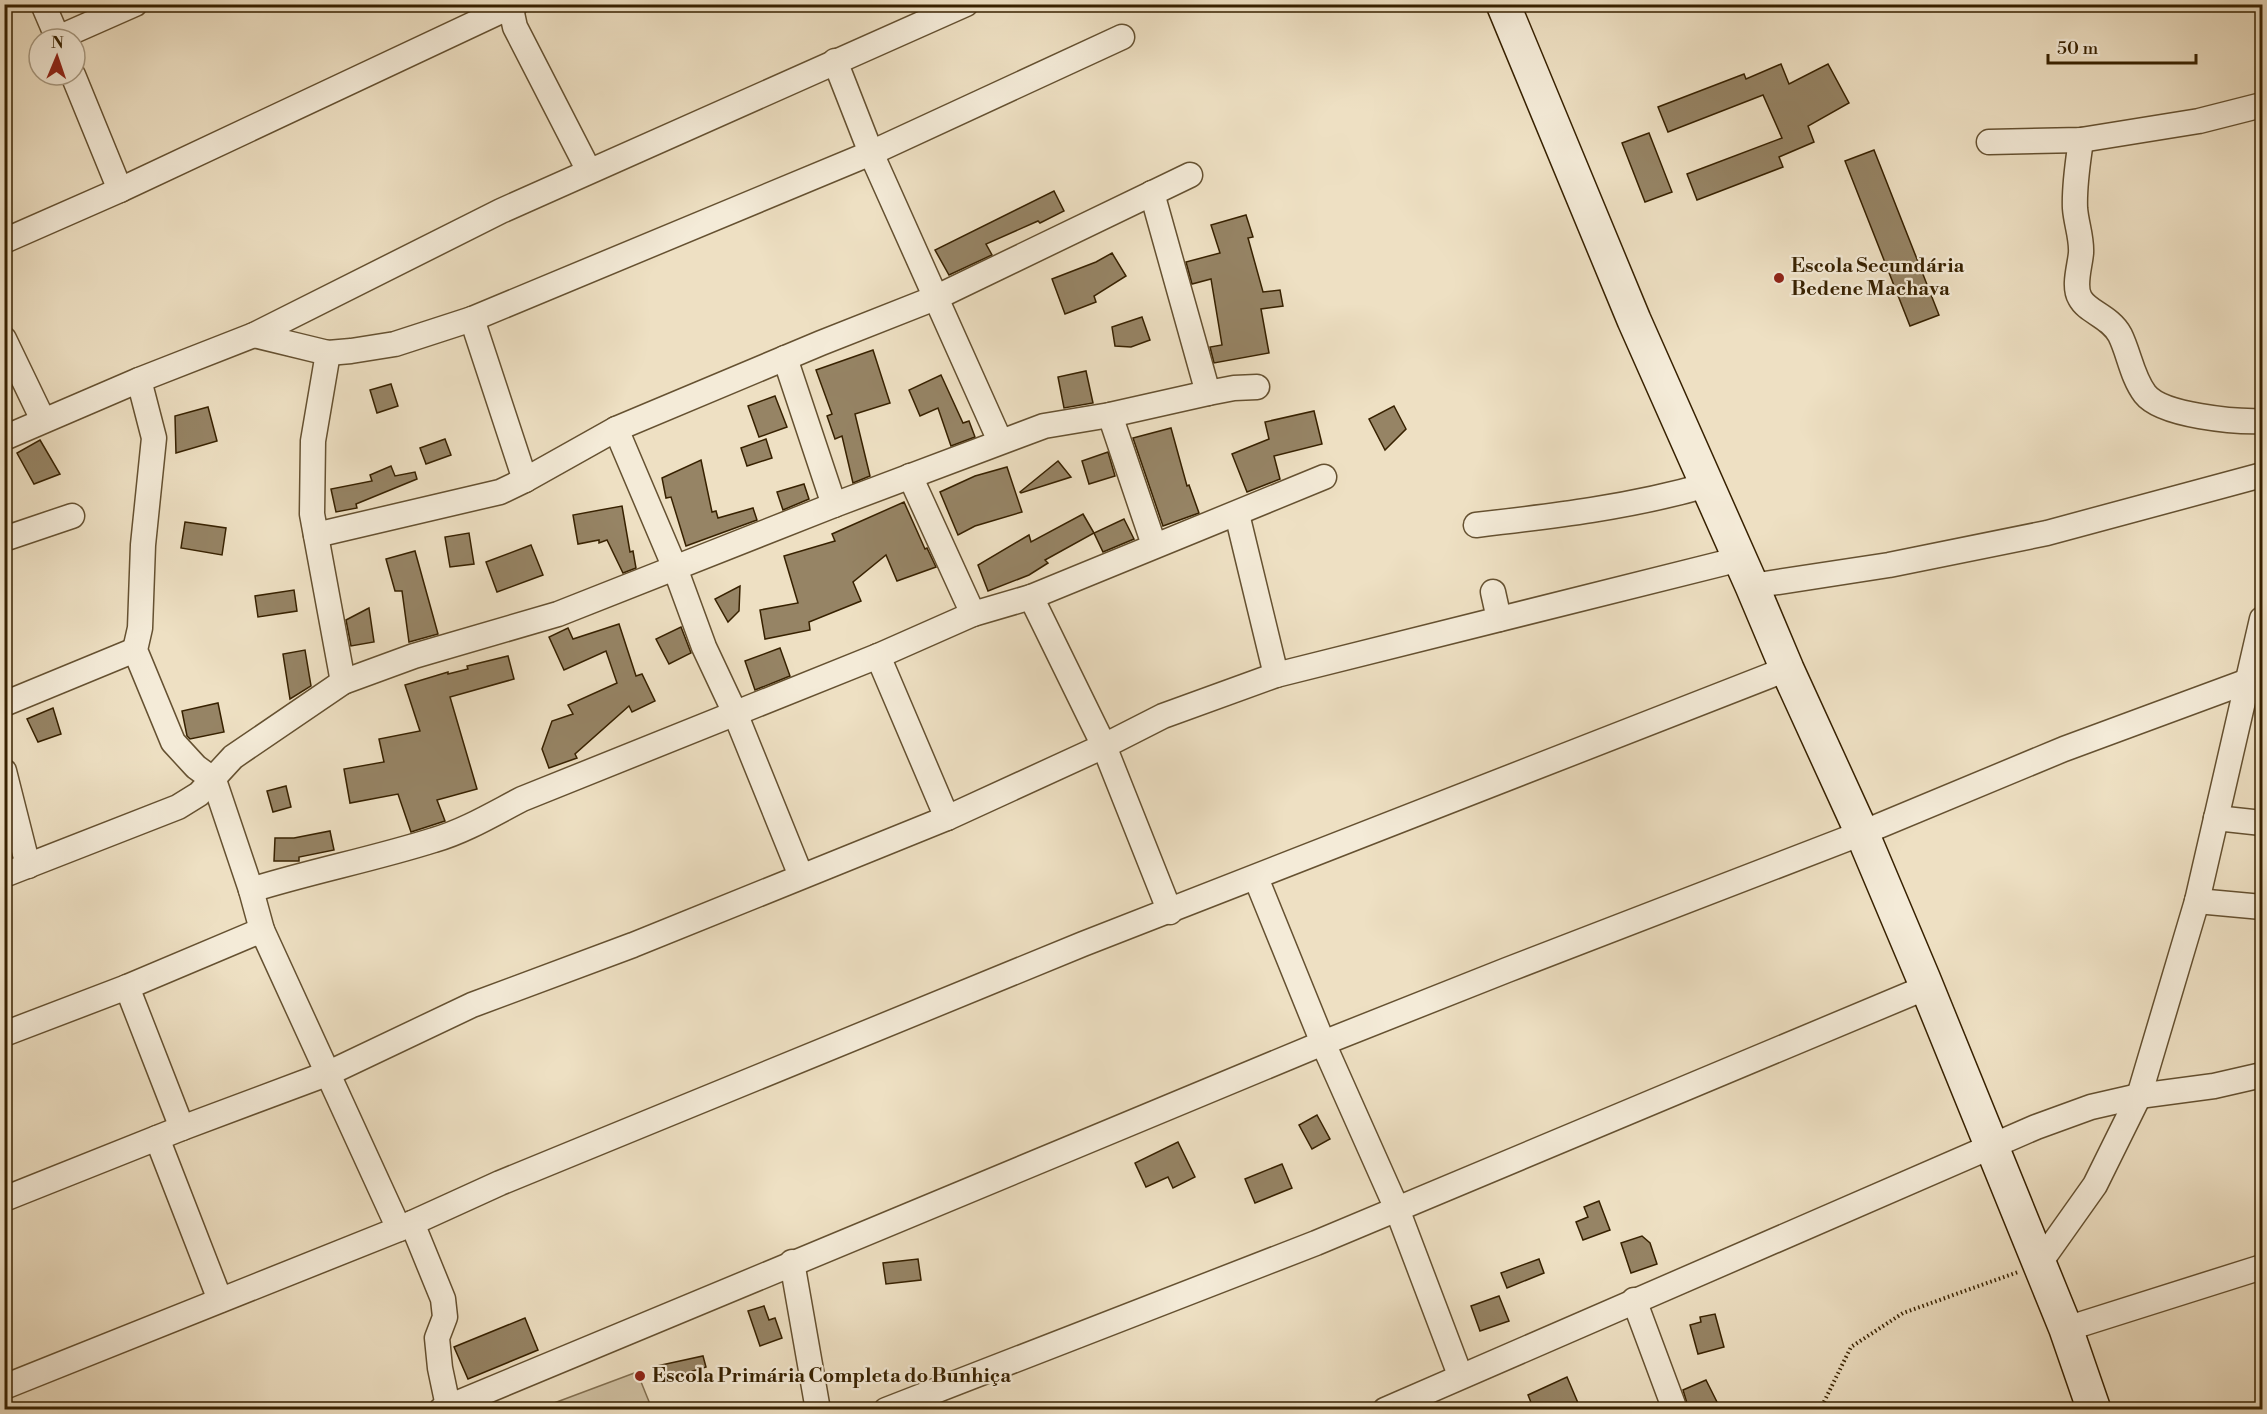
<svg xmlns="http://www.w3.org/2000/svg" width="2267" height="1414" viewBox="0 0 2267 1414" font-family="'Libre Bodoni',serif">
<style>
.green{fill:#cfc0a2;stroke:#837051;stroke-width:1.5}
.building{fill:#968465;stroke:#372100;stroke-width:1.5}
.lines{fill:none;stroke-linecap:round;stroke-linejoin:round}
.street-casing{stroke:#655131;stroke-width:27}
.secondary-casing{stroke:#372100;stroke-width:36}
.path{stroke:#372100;stroke-width:4;stroke-dasharray:1.5 3;stroke-linecap:butt}
.street{stroke:#f4ebd8;stroke-width:24}
.secondary{stroke:#f4ebd8;stroke-width:33}
.poi-dot{fill:#8f2418;stroke:#f4ebd8;stroke-width:2}
.labels{text-anchor:middle;dominant-baseline:central;stroke-width:4.5;stroke-linejoin:round;paint-order:stroke}
.poi-label{font-size:20px;font-weight:bold;fill:#372100;stroke:#f4ebd8;text-anchor:start}
</style>
<rect width="100%" height="100%" fill="#eee0c3"/>
<filter id="stains"><feTurbulence type="fractalNoise" baseFrequency=".00333" numOctaves="4"/><feColorMatrix values="0 0 0 0 .2 0 0 0 0 .09 0 0 0 0 .02 0 0 0 .5 -.17"/></filter>
<radialGradient id="worn" r=".72"><stop offset=".6" stop-color="#630" stop-opacity="0"/><stop offset="1" stop-color="#630" stop-opacity=".3"/></radialGradient>
<polygon class="green" points="637,1372 652,1409 538,1409"/>
<g class="building">
<polygon points="1781,64 1789,84 1828,64 1849,103 1808,126 1814,142 1779,157 1783,167 1697,200 1687,174 1782,138 1763,95 1668,132 1658,107 1744,74 1746,79"/>
<polygon points="1649,133 1672,192 1645,202 1622,143"/>
<polygon points="1874,150 1939,315 1910,326 1845,161"/>
<polygon points="1054,191 1064,211 1040,223 1038,221 986,244 992,255 949,275 935,250"/>
<polygon points="1246,215 1253,237 1248,238 1263,292 1280,290 1283,306 1261,309 1269,353 1214,363 1210,347 1222,345 1211,279 1192,284 1186,262 1220,253 1211,225"/>
<polygon points="1112,253 1126,276 1094,296 1096,302 1065,314 1052,279 1096,262"/>
<polygon points="1142,317 1150,340 1131,347 1115,346 1112,327"/>
<polygon points="873,350 890,403 855,414 870,476 853,483 842,436 835,439 827,416 832,414 816,370"/>
<polygon points="1086,371 1093,403 1064,408 1058,377"/>
<polygon points="941,375 963,423 969,421 975,437 951,446 938,408 920,416 909,390"/>
<polygon points="391,384 398,406 377,413 370,390"/>
<polygon points="775,396 787,427 759,437 748,406"/>
<polygon points="1394,406 1406,429 1385,450 1369,419"/>
<polygon points="208,407 217,441 176,453 175,416"/>
<polygon points="1314,411 1322,444 1274,456 1280,479 1247,492 1232,454 1269,439 1265,422"/>
<polygon points="1171,428 1187,486 1189,485 1199,513 1163,526 1133,438"/>
<polygon points="445,439 451,455 426,464 420,448"/>
<polygon points="766,439 772,458 747,466 741,448"/>
<polygon points="40,440 60,474 34,484 17,453"/>
<polygon points="1108,452 1115,476 1089,484 1082,461"/>
<polygon points="701,460 712,512 716,511 718,518 753,508 757,520 686,546 671,497 666,498 662,478"/>
<polygon points="1058,461 1071,477 1021,493 1020,492"/>
<polygon points="391,466 395,476 415,472 417,479 356,504 357,508 336,512 331,489 372,481 370,475"/>
<polygon points="1007,467 1022,512 975,526 958,535 940,492 975,476"/>
<polygon points="804,484 809,499 783,510 777,492"/>
<polygon points="904,502 925,549 927,548 936,567 897,581 886,555 853,582 861,601 809,622 810,630 765,639 760,610 798,603 784,556 835,541 832,534"/>
<polygon points="622,506 630,552 633,551 636,568 623,573 607,540 599,543 599,540 578,544 573,515"/>
<polygon points="1083,514 1094,533 1045,560 1048,563 1029,575 988,591 978,565 1029,535 1031,542"/>
<polygon points="1124,519 1134,539 1103,552 1094,533"/>
<polygon points="185,522 226,528 222,555 181,548"/>
<polygon points="469,533 474,564 450,567 445,537"/>
<polygon points="531,545 543,575 497,592 486,562"/>
<polygon points="415,551 438,634 409,642 402,591 395,591 386,559"/>
<polygon points="740,586 739,611 728,622 715,599"/>
<polygon points="294,590 297,611 258,617 255,596"/>
<polygon points="369,608 374,642 351,646 346,620"/>
<polygon points="619,624 636,676 642,674 655,701 632,712 629,706 575,754 577,758 549,768 542,749 552,721 573,714 568,705 617,683 606,651 564,670 549,637 568,628 573,639"/>
<polygon points="681,627 691,653 669,664 656,639"/>
<polygon points="780,648 790,676 755,690 745,661"/>
<polygon points="305,650 311,686 290,699 283,654"/>
<polygon points="508,656 514,679 450,697 477,789 437,800 445,821 411,832 398,794 350,803 344,769 384,762 379,739 420,731 405,685 448,672 448,674 468,669 467,666"/>
<polygon points="218,703 224,732 190,739 187,736 182,711"/>
<polygon points="53,708 61,734 38,742 27,719"/>
<polygon points="286,786 291,807 273,812 267,791"/>
<polygon points="330,831 334,850 299,857 299,861 274,861 275,838 294,838"/>
<polygon points="1317,1115 1330,1139 1312,1149 1299,1125"/>
<polygon points="1178,1142 1195,1177 1173,1188 1168,1177 1146,1187 1135,1163"/>
<polygon points="1282,1164 1292,1188 1255,1203 1245,1179"/>
<polygon points="1599,1201 1610,1230 1583,1240 1576,1222 1588,1217 1584,1207"/>
<polygon points="1642,1236 1650,1243 1657,1264 1631,1273 1621,1243"/>
<polygon points="918,1259 921,1280 886,1284 883,1263"/>
<polygon points="1539,1259 1544,1273 1507,1288 1501,1273"/>
<polygon points="1499,1296 1509,1321 1480,1331 1471,1306"/>
<polygon points="764,1306 769,1320 775,1318 782,1338 760,1346 748,1311"/>
<polygon points="1715,1314 1724,1347 1698,1354 1690,1325 1701,1322 1700,1317"/>
<polygon points="525,1318 538,1350 468,1379 454,1347"/>
<polygon points="703,1356 706,1367 657,1382 652,1367"/>
<polygon points="1567,1377 1581,1410 1534,1410 1528,1395"/>
<polygon points="1706,1380 1721,1410 1689,1410 1683,1390"/>
</g>
<g class="lines">
<defs>
<g id="street">
<polyline points="43,4 58,39"/>
<polyline points="510,4 515,27 589,171"/>
<polyline points="58,38 135,4"/>
<polyline points="835,61 871,153 1000,441"/>
<polyline points="73,75 120,190"/>
<path d="M 2081,140 C 2078,162 2074,185 2075,208 C 2076,223 2082,238 2081,253 C 2080,266 2073,286 2080,298 C 2087,312 2110,316 2120,335 C 2129,353 2132,377 2145,394 C 2162,416 2236,422 2262,421"/>
<polyline points="1989,142 2081,140 2199,121 2262,105"/>
<polyline points="1152,193 1208,393"/>
<polyline points="4,241 120,190 516,4"/>
<polyline points="472,319 525,480"/>
<polyline points="254,335 328,353 351,351 395,344 472,319 871,153 1122,37"/>
<polyline points="4,339 43,420"/>
<polyline points="328,353 313,441 312,514 343,682"/>
<polyline points="785,358 834,505"/>
<polyline points="139,380 154,438 143,545 140,628 135,650 173,742 196,767 214,780 251,890 262,930 399,1229"/>
<polyline points="1110,415 1154,545"/>
<polyline points="616,429 675,568 704,647 735,713 801,876"/>
<polyline points="4,438 139,380 254,335 501,211 966,4"/>
<polyline points="910,476 973,614"/>
<polyline points="1237,514 1276,675"/>
<path d="M 1476,525 C 1554,516 1631,507 1707,485"/>
<polyline points="316,535 500,492 525,480 616,429 821,343 935,298 1190,175"/>
<polyline points="4,539 72,516"/>
<polyline points="1752,586 1889,565 2047,533 2262,475"/>
<polyline points="1493,592 1499,619"/>
<polyline points="1031,597 1104,746 1170,912"/>
<polyline points="878,656 947,818"/>
<polyline points="4,704 135,650"/>
<polyline points="4,771 28,866"/>
<polyline points="2216,818 2262,823"/>
<polyline points="4,875 178,807 199,794 233,757 343,682 414,656 558,614 834,505 1044,426 1110,415 1208,393 1234,388 1257,387"/>
<polyline points="1256,878 1323,1043 1397,1209 1460,1375"/>
<path d="M 251,890 C 312,871 374,859 434,840 C 465,831 493,814 522,799 L 878,656 L 973,614 L 1031,597 L 1324,477"/>
<polyline points="2197,901 2262,907"/>
<polyline points="127,987 182,1128"/>
<polyline points="4,1034 127,987 262,930"/>
<polyline points="157,1138 220,1300"/>
<polyline points="4,1199 182,1128 329,1073 472,1005 633,945 947,818 1104,746 1163,716 1276,675 1740,559"/>
<polyline points="412,1223 443,1299 445,1317 437,1338 440,1368 448,1406"/>
<polyline points="792,1262 818,1410"/>
<polyline points="2039,1264 2095,1185 2139,1096 2197,901 2262,619"/>
<polyline points="1634,1300 1675,1410"/>
<polyline points="2066,1329 2262,1267"/>
<polyline points="4,1387 399,1229 500,1183 1083,944 1787,669"/>
<polyline points="441,1410 1323,1043 1507,970 1862,833 2064,749 2248,681"/>
<polyline points="886,1410 1316,1243 1927,987"/>
<polyline points="1385,1410 2036,1127 2091,1107 2139,1096 2214,1086 2262,1075"/>
</g>
<polyline id="secondary" points="1503,4 1634,320 1752,586 1787,669 1862,833 1924,980 2066,1329 2094,1410"/>
</defs>
<use href="#street" class="street-casing"/>
<use href="#secondary" class="secondary-casing"/>
<polyline class="path" points="1820,1410 1851,1347 1903,1313 2018,1272"/>
<use href="#street" class="street"/>
<use href="#secondary" class="secondary"/>
</g>
<g class="poi-dot">
<circle cx="1779" cy="278" r="6"/>
<circle cx="640" cy="1376" r="6"/>
</g>
<g class="labels">
<g class="poi-label">
<text x="1791" y="266">Escola Secundária<tspan x="1791" dy="23">Bedene Machava</tspan></text>
<text x="652" y="1376">Escola Primária Completa do Bunhiça</text>
</g>
</g>
<rect width="2267" height="1414" fill="none" stroke="#eee0c3" stroke-width="24"/>
<rect x="6" y="6" width="2255" height="1402" fill="none" stroke="#372100" stroke-width="3"/>
<rect x="12" y="12" width="2243" height="1390" fill="none" stroke="#372100" stroke-width="1.5"/>
<g transform="translate(57 57) rotate(2)"><circle r="28" fill="#f4ebd8" stroke="#a89a82" stroke-width="1.5"/>
<path d="M0-4.5L10 22L0 15L-10 22Z" fill="#8f2418"/>
<text y="-9" font-size="16" font-weight="bold" text-anchor="middle" fill="#372100">N</text>
</g>
<path d="M2048 54v9h148v-9" fill="none" stroke="#372100" stroke-width="3"/>
<text x="2057" y="54" font-size="18" fill="#372100" stroke="#f4ebd8" stroke-width="4.5" paint-order="stroke">50 m</text>
<rect width="100%" height="100%" filter="url(#stains)"/>
<rect width="100%" height="100%" fill="url(#worn)"/>
</svg>
